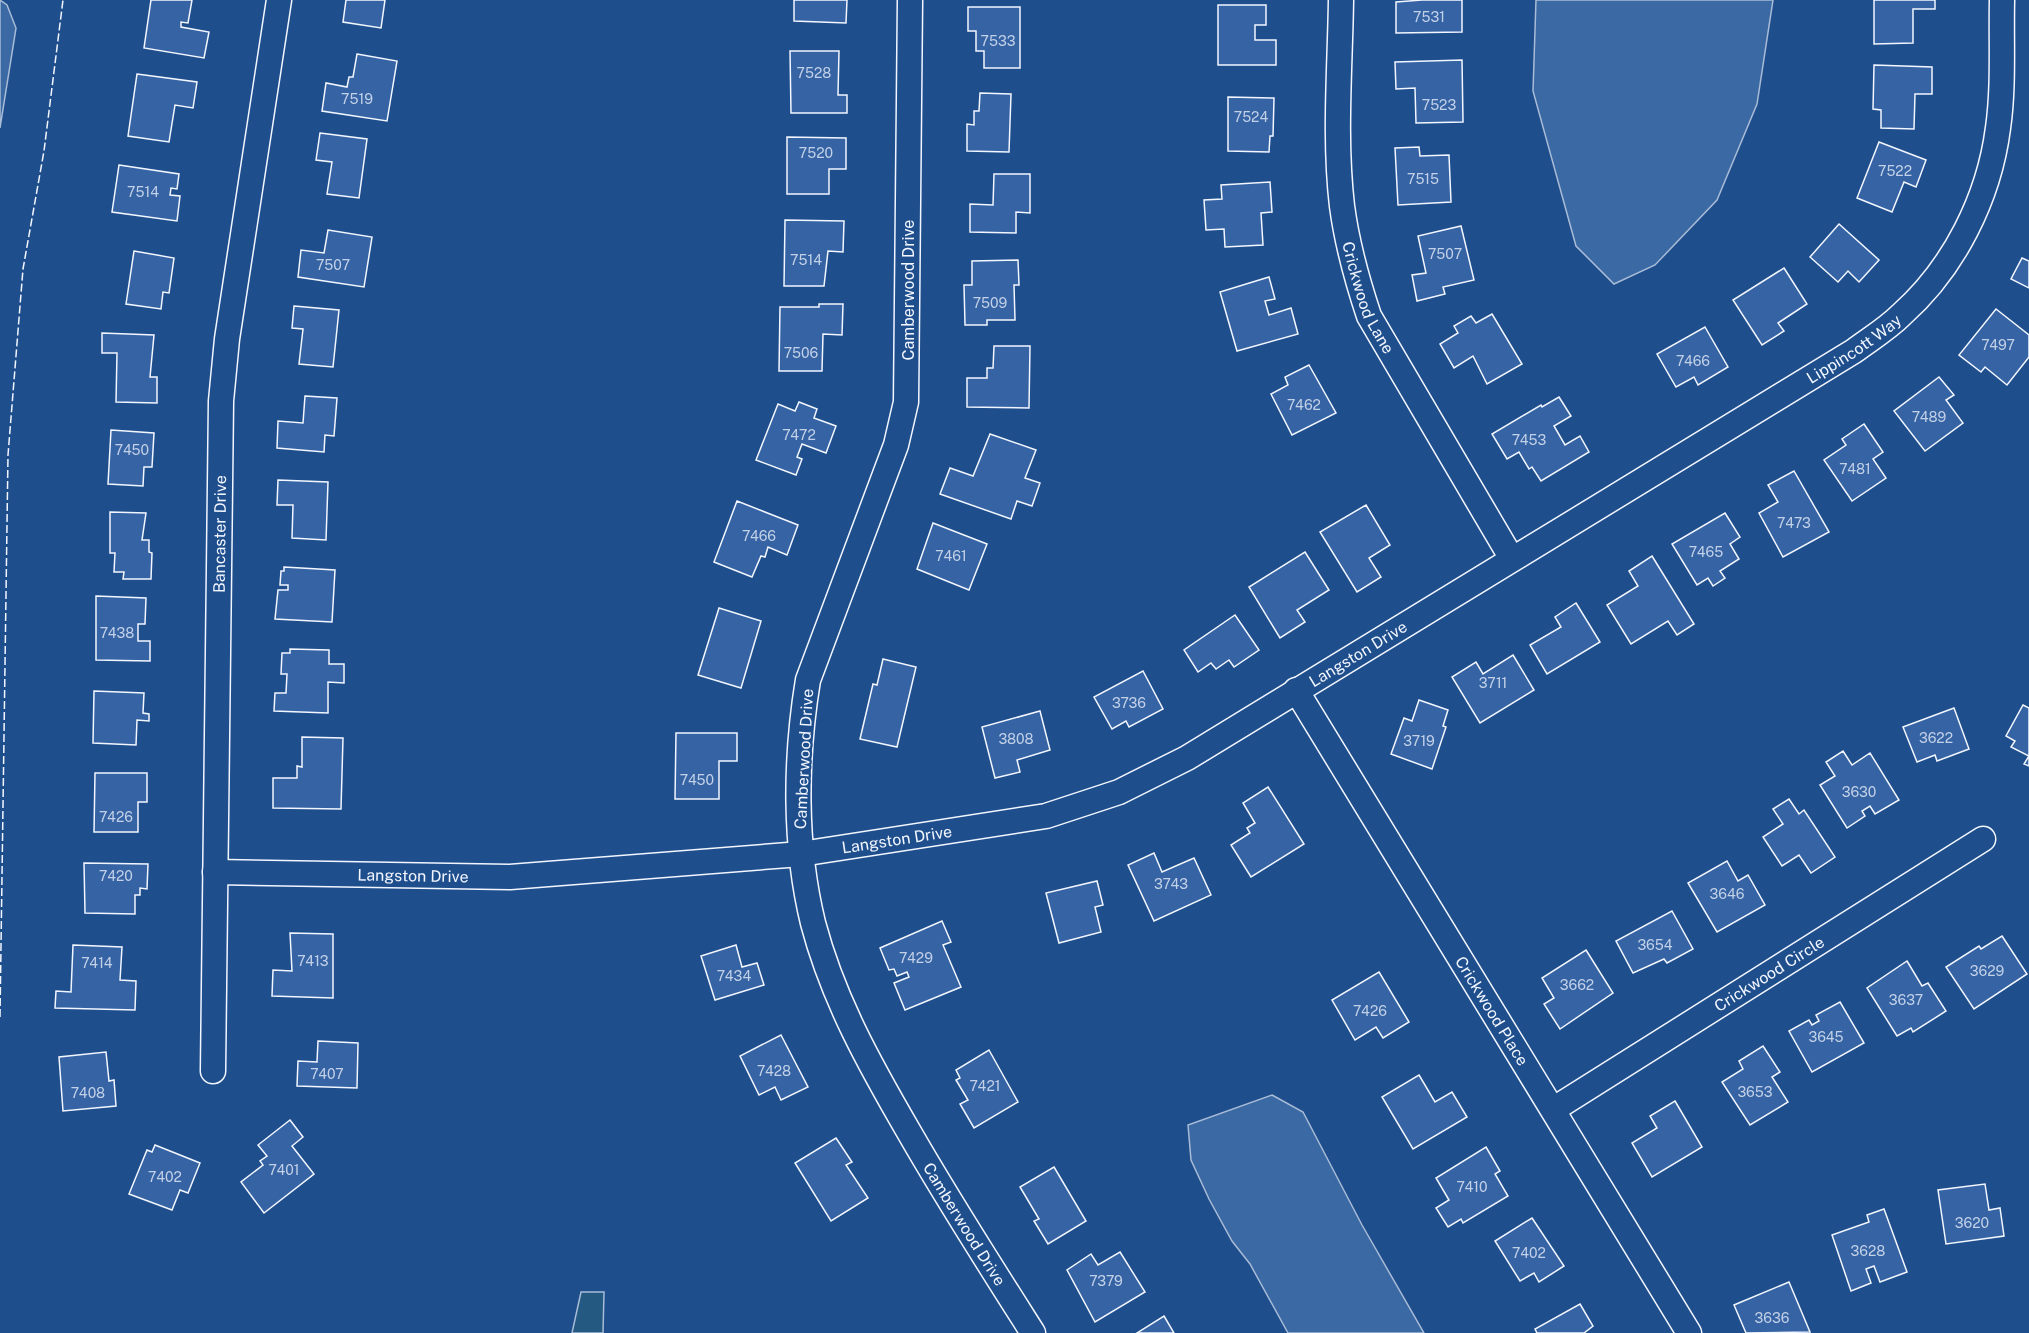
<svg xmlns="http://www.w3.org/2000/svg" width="2029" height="1333" viewBox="0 0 2029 1333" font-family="'Public Sans',sans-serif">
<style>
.green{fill:#245a82;stroke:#a8bbd7;stroke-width:1.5}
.water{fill:#3b69a3;stroke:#a8bbd7;stroke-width:1.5}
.building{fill:#3563a3;stroke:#f2f6ff;stroke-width:1.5}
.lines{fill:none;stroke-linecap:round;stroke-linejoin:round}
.minor-casing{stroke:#f2f6ff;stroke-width:27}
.minor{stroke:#1f4e8c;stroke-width:24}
.fence{stroke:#f2f6ff;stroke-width:1.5;stroke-dasharray:8 3;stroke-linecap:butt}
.labels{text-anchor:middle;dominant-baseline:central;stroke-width:4.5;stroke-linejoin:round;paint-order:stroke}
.number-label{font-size:14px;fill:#c3d1e8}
.street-label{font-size:16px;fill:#f2f6ff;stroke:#1f4e8c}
</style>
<rect width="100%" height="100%" fill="#1f4e8c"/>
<polygon class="green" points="581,1292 604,1292 603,1333 572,1333"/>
<g class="water">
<polygon points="0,0 7,5 16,28 0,128"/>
<polygon points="1536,0 1773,0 1757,104 1717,200 1655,265 1614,284 1576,246 1533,91"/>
<polygon points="1272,1095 1303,1112 1362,1225 1424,1333 1288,1333 1250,1264 1232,1241 1209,1199 1191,1160 1188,1125"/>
</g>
<g class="building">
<polygon points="151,0 192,0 188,23 181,22 181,27 209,32 204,58 144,48"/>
<polygon points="346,0 385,0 381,28 343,22"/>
<polygon points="794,0 847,0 846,23 794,21"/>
<polygon points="1422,0 1462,0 1462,32 1396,33 1396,2"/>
<polygon points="1874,0 1935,0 1935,9 1913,9 1913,43 1874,44"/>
<polygon points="1218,5 1266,5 1266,25 1255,25 1255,40 1276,40 1276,65 1218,65"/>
<polygon points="968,7 1020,7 1020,68 984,68 984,51 976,51 976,31 968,31"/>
<polygon points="790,51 839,51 838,95 847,95 847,113 791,113"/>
<polygon points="357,54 397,61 387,121 322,111 326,83 347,87 349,77 353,77"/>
<polygon points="1462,60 1463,122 1416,123 1415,88 1396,89 1395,62"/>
<polygon points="1874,65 1932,67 1932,94 1915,94 1914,129 1881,128 1881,110 1873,109"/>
<polygon points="137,74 197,82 193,108 175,105 169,142 128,136"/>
<polygon points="980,93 1011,94 1009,152 967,151 967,124 974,125 974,111 979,111"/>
<polygon points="1228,97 1274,98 1273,136 1270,136 1269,152 1228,151"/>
<polygon points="320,133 367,139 359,198 327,194 332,162 316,160"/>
<polygon points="787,137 846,138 846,169 829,169 829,194 787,194"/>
<polygon points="1879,142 1926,160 1916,187 1904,182 1892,212 1857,198"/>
<polygon points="1419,147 1420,156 1449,155 1451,202 1398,205 1395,148"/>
<polygon points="119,165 179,174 177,189 171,188 170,195 180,196 177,221 112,212"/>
<polygon points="994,174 1030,174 1030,213 1016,212 1016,233 970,232 970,204 993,205"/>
<polygon points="1270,182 1272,212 1261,213 1263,245 1225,247 1224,229 1206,230 1204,200 1222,199 1221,185"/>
<polygon points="785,220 844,221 843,252 828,251 824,286 784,286"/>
<polygon points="1839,224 1879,260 1859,282 1848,271 1838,282 1810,257"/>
<polygon points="1461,226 1474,280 1443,287 1445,294 1417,301 1412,275 1426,273 1418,236"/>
<polygon points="328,230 372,237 364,287 298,277 301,250 324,253"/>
<polygon points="134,251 174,258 169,293 163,292 161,309 126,304"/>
<polygon points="2022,258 2029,261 2029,288 2011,279"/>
<polygon points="1018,260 1019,285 1014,285 1015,320 987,320 987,325 965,325 964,285 972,285 972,261"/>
<polygon points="1784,268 1807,304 1778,323 1784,331 1762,345 1733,300"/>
<polygon points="1269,277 1275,299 1265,301 1269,315 1291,308 1298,334 1237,351 1220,292"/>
<polygon points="819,304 843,304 842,335 823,334 822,371 779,371 780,307 819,307"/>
<polygon points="294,306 339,310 333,367 299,364 303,329 292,328"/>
<polygon points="1996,309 2029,335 2029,357 2007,385 1985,367 1981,372 1959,355"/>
<polygon points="1492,314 1522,364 1487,384 1473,356 1454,368 1440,344 1458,333 1454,326 1471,316 1476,323"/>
<polygon points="1705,327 1728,367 1698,385 1694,377 1676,387 1657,354"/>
<polygon points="102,333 154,335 150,377 157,377 157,403 116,402 117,353 102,353"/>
<polygon points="994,346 1030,346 1029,408 967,407 967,378 987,378 987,368 993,368"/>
<polygon points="1309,365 1336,413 1292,435 1271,394 1288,385 1285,377"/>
<polygon points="1939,377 1954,395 1946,400 1963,423 1925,451 1894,411"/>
<polygon points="305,396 337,398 334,436 325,435 324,452 277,448 278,421 303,423"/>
<polygon points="1559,397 1571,416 1554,426 1565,445 1580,436 1589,452 1541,481 1532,467 1529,469 1519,452 1507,459 1492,434 1541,405 1542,407"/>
<polygon points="799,402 817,409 814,418 836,426 826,453 802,444 797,457 802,459 796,475 756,460 778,404 795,411"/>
<polygon points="1864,424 1883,452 1873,459 1886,478 1852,501 1824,460 1846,445 1842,439"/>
<polygon points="111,430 154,433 152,467 144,467 143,486 108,484"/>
<polygon points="990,434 1036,450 1025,478 1040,483 1032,506 1017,501 1011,519 940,494 950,468 973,476"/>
<polygon points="1794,471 1829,532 1783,557 1759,513 1778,502 1768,485"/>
<polygon points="278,480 328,482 326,540 292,538 293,505 277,505"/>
<polygon points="737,501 798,525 787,555 768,547 765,557 761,556 752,577 714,562"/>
<polygon points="1366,505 1390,545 1369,558 1381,577 1357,592 1320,532"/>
<polygon points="110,512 146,513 142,540 149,540 149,552 152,553 151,579 123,579 124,572 114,572 115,553 110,553"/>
<polygon points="1725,513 1740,537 1730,544 1739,559 1720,571 1725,578 1713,586 1708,578 1697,585 1672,544"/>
<polygon points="933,523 987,544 969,590 917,569"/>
<polygon points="1305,552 1329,590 1297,610 1305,622 1280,638 1249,587"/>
<polygon points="1652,556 1694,624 1677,635 1668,621 1631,644 1607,605 1638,586 1629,571"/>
<polygon points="284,567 335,570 332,622 275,619 278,590 288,590 288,585 280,585 281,571 284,571"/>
<polygon points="96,596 146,598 145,624 138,624 138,641 150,641 150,661 96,660"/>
<polygon points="1576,603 1600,642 1547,674 1530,645 1561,627 1555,617"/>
<polygon points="719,608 761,621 741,688 698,675"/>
<polygon points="1235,615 1259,650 1234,667 1229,660 1216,669 1211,663 1198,672 1184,650"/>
<polygon points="290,649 329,650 329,664 344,664 344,683 328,682 328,713 274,711 275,693 286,693 287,674 281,674 282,653 290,653"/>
<polygon points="1513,655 1534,690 1480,723 1452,677 1476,662 1483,674"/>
<polygon points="883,659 916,667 897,747 860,739 873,684 877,685"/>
<polygon points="1143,671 1163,709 1129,727 1126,721 1112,729 1094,697"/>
<polygon points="94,691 144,693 143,713 149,714 149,721 137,720 136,745 93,743"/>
<polygon points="1419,700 1448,710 1443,726 1446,727 1432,769 1391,754 1404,718 1412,721"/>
<polygon points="2023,705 2029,708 2029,766 2024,764 2029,756 2011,747 2015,741 2006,736"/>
<polygon points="1954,708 1969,749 1937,761 1935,755 1917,762 1903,727"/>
<polygon points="1040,711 1050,750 1017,760 1020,772 995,778 982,727"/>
<polygon points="676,733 737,733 737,761 719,761 719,799 675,799"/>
<polygon points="302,737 343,738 341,809 273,808 273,778 297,778 297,766 302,767"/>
<polygon points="1843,751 1852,765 1870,753 1899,800 1875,814 1870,806 1862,811 1865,816 1847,828 1820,785 1835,776 1826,762"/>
<polygon points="95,773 147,773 147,802 138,802 138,832 94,832"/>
<polygon points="1268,787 1304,844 1251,877 1231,845 1250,833 1247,828 1255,823 1243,803"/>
<polygon points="1789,799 1799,814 1804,810 1835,857 1811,873 1799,855 1782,866 1763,837 1783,824 1773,809"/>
<polygon points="1154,853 1162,872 1194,858 1211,895 1154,921 1128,865"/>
<polygon points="1727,861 1738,881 1748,875 1765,905 1717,932 1688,883"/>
<polygon points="84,863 148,864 147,889 140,888 140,895 135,895 135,914 85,913"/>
<polygon points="1097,881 1103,905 1095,907 1101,932 1059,943 1046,893"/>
<polygon points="1672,911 1693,949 1667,963 1664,959 1633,973 1616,941"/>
<polygon points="942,921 951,942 943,945 961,987 905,1010 894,983 909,977 907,972 897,976 894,969 889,970 880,948"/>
<polygon points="290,933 333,934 333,998 272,996 273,970 292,971"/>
<polygon points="2002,936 2027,974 1974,1009 1946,967 1979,946 1981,949"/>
<polygon points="73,945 122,947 120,980 136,981 135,1010 55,1008 56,991 71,992"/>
<polygon points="736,945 742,967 757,963 764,985 715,1000 701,956"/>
<polygon points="1586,950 1613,993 1560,1029 1544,1004 1554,998 1542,978"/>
<polygon points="1907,961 1922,986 1928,983 1946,1011 1913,1032 1911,1028 1897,1036 1867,988"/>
<polygon points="1379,972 1409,1022 1383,1038 1376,1027 1355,1040 1332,1000"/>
<polygon points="1840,1002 1864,1043 1812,1072 1789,1031 1809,1020 1812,1025 1819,1021 1816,1015"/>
<polygon points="781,1035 808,1087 781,1100 775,1087 759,1095 740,1056"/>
<polygon points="318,1041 358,1043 357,1088 297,1086 298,1061 317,1062"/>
<polygon points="1763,1046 1780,1072 1772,1077 1788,1102 1750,1125 1722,1082 1743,1069 1739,1061"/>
<polygon points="989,1050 1018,1102 974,1128 960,1104 968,1100 956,1080 960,1078 956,1070"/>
<polygon points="106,1052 109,1081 114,1080 116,1106 63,1111 59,1057"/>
<polygon points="1419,1075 1435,1102 1452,1092 1467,1117 1413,1149 1382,1097"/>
<polygon points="1675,1101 1702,1147 1652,1177 1632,1143 1657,1128 1650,1116"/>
<polygon points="290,1120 303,1137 292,1146 314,1174 264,1213 241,1182 263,1165 260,1161 267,1156 258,1145"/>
<polygon points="836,1138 852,1162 846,1165 868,1198 831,1221 795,1163"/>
<polygon points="155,1145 200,1163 188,1193 180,1190 172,1210 129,1194 147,1150 152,1152"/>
<polygon points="1486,1147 1500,1171 1495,1174 1508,1196 1463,1223 1461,1219 1448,1227 1436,1208 1449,1200 1436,1178"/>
<polygon points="1054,1167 1086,1221 1048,1244 1034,1221 1039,1219 1020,1187"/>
<polygon points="1985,1184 1989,1210 2000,1208 2004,1236 1946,1244 1938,1190"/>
<polygon points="1884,1209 1907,1272 1880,1282 1874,1266 1866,1269 1871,1283 1851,1291 1832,1235 1869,1222 1867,1215"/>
<polygon points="1532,1218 1564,1266 1539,1282 1534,1273 1520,1281 1495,1241"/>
<polygon points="1120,1252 1145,1292 1095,1322 1067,1270 1091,1254 1098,1265"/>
<polygon points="1789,1282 1810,1332 1746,1333 1734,1305"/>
<polygon points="1580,1304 1593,1326 1584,1333 1537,1333 1535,1329"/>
<polygon points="1164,1316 1174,1333 1137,1333"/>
</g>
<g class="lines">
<defs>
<g id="minor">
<path id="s1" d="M 910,0 L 906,402 L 896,445 L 808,680 C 795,759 794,845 813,923 C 833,999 870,1065 909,1132 C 948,1200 991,1267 1033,1333"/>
<path id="s2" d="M 1341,0 C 1340,68 1334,138 1342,206 C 1347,244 1357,280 1369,316 L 1512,559"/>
<path id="s3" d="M 1296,690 L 1689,1333"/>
<path id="s4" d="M 215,872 L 510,877 L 801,854 L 1046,816 L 1119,792 L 1187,758 L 1854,351 C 1870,339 1887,329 1901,315 C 1954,268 1989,198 1998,128 C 2004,86 2001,42 2002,0"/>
<path id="s5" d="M 213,1071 L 221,401 L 227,339 L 279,0"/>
<path id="s6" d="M 1554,1109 L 1983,839"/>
</g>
</defs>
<use href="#minor" class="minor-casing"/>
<use href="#minor" class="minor"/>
<polyline class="fence" points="0,1017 8,455 23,269 44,151 63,0"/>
</g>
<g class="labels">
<g class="number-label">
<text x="1429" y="17">7531</text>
<text x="998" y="41">7533</text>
<text x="814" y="73">7528</text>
<text x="357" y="99">7519</text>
<text x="1439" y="105">7523</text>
<text x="1251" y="117">7524</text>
<text x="816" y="153">7520</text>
<text x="1895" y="171">7522</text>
<text x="1423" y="179">7515</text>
<text x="143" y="192">7514</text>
<text x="1445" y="254">7507</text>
<text x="806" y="260">7514</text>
<text x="333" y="265">7507</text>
<text x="990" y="303">7509</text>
<text x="1998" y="345">7497</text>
<text x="801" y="353">7506</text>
<text x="1693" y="361">7466</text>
<text x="1304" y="405">7462</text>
<text x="1929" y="417">7489</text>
<text x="799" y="435">7472</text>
<text x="1529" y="440">7453</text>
<text x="132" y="450">7450</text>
<text x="1855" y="469">7481</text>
<text x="1794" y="523">7473</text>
<text x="759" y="536">7466</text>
<text x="1706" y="552">7465</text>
<text x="951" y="556">7461</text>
<text x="117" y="633">7438</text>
<text x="1493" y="683">3711</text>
<text x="1129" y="703">3736</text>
<text x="1936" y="738">3622</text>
<text x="1016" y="739">3808</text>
<text x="1419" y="741">3719</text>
<text x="697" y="780">7450</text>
<text x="1859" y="792">3630</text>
<text x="116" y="817">7426</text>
<text x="116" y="876">7420</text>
<text x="1171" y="884">3743</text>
<text x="1727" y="894">3646</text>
<text x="1655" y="945">3654</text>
<text x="916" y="958">7429</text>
<text x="313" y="961">7413</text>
<text x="97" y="963">7414</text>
<text x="1987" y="971">3629</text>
<text x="734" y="976">7434</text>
<text x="1577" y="985">3662</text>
<text x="1906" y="1000">3637</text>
<text x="1370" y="1011">7426</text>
<text x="1826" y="1037">3645</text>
<text x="774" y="1071">7428</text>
<text x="327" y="1074">7407</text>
<text x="985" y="1086">7421</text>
<text x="1755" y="1092">3653</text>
<text x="88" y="1093">7408</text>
<text x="284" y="1170">7401</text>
<text x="165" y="1177">7402</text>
<text x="1472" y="1187">7410</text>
<text x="1972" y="1223">3620</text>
<text x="1868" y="1251">3628</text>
<text x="1529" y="1253">7402</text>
<text x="1106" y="1281">7379</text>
<text x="1772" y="1318">3636</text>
</g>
<g class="street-label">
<text transform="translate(908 290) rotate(-90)">Camberwood Drive</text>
<text stroke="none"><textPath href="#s2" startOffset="302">Crickwood Lane</textPath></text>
<text stroke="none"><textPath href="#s4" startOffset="1770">Lippincott Way</textPath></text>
<text stroke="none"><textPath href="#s5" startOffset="537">Bancaster Drive</textPath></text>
<text stroke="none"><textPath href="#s4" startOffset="1188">Langston Drive</textPath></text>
<text transform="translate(804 759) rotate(-87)">Camberwood Drive</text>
<text stroke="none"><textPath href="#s4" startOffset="684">Langston Drive</textPath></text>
<text stroke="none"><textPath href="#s4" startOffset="198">Langston Drive</textPath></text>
<text stroke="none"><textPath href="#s6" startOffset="254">Crickwood Circle</textPath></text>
<text stroke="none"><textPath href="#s3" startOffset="376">Crickwood Place</textPath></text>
<text stroke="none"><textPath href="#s1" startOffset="1280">Camberwood Drive</textPath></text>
</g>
</g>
</svg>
